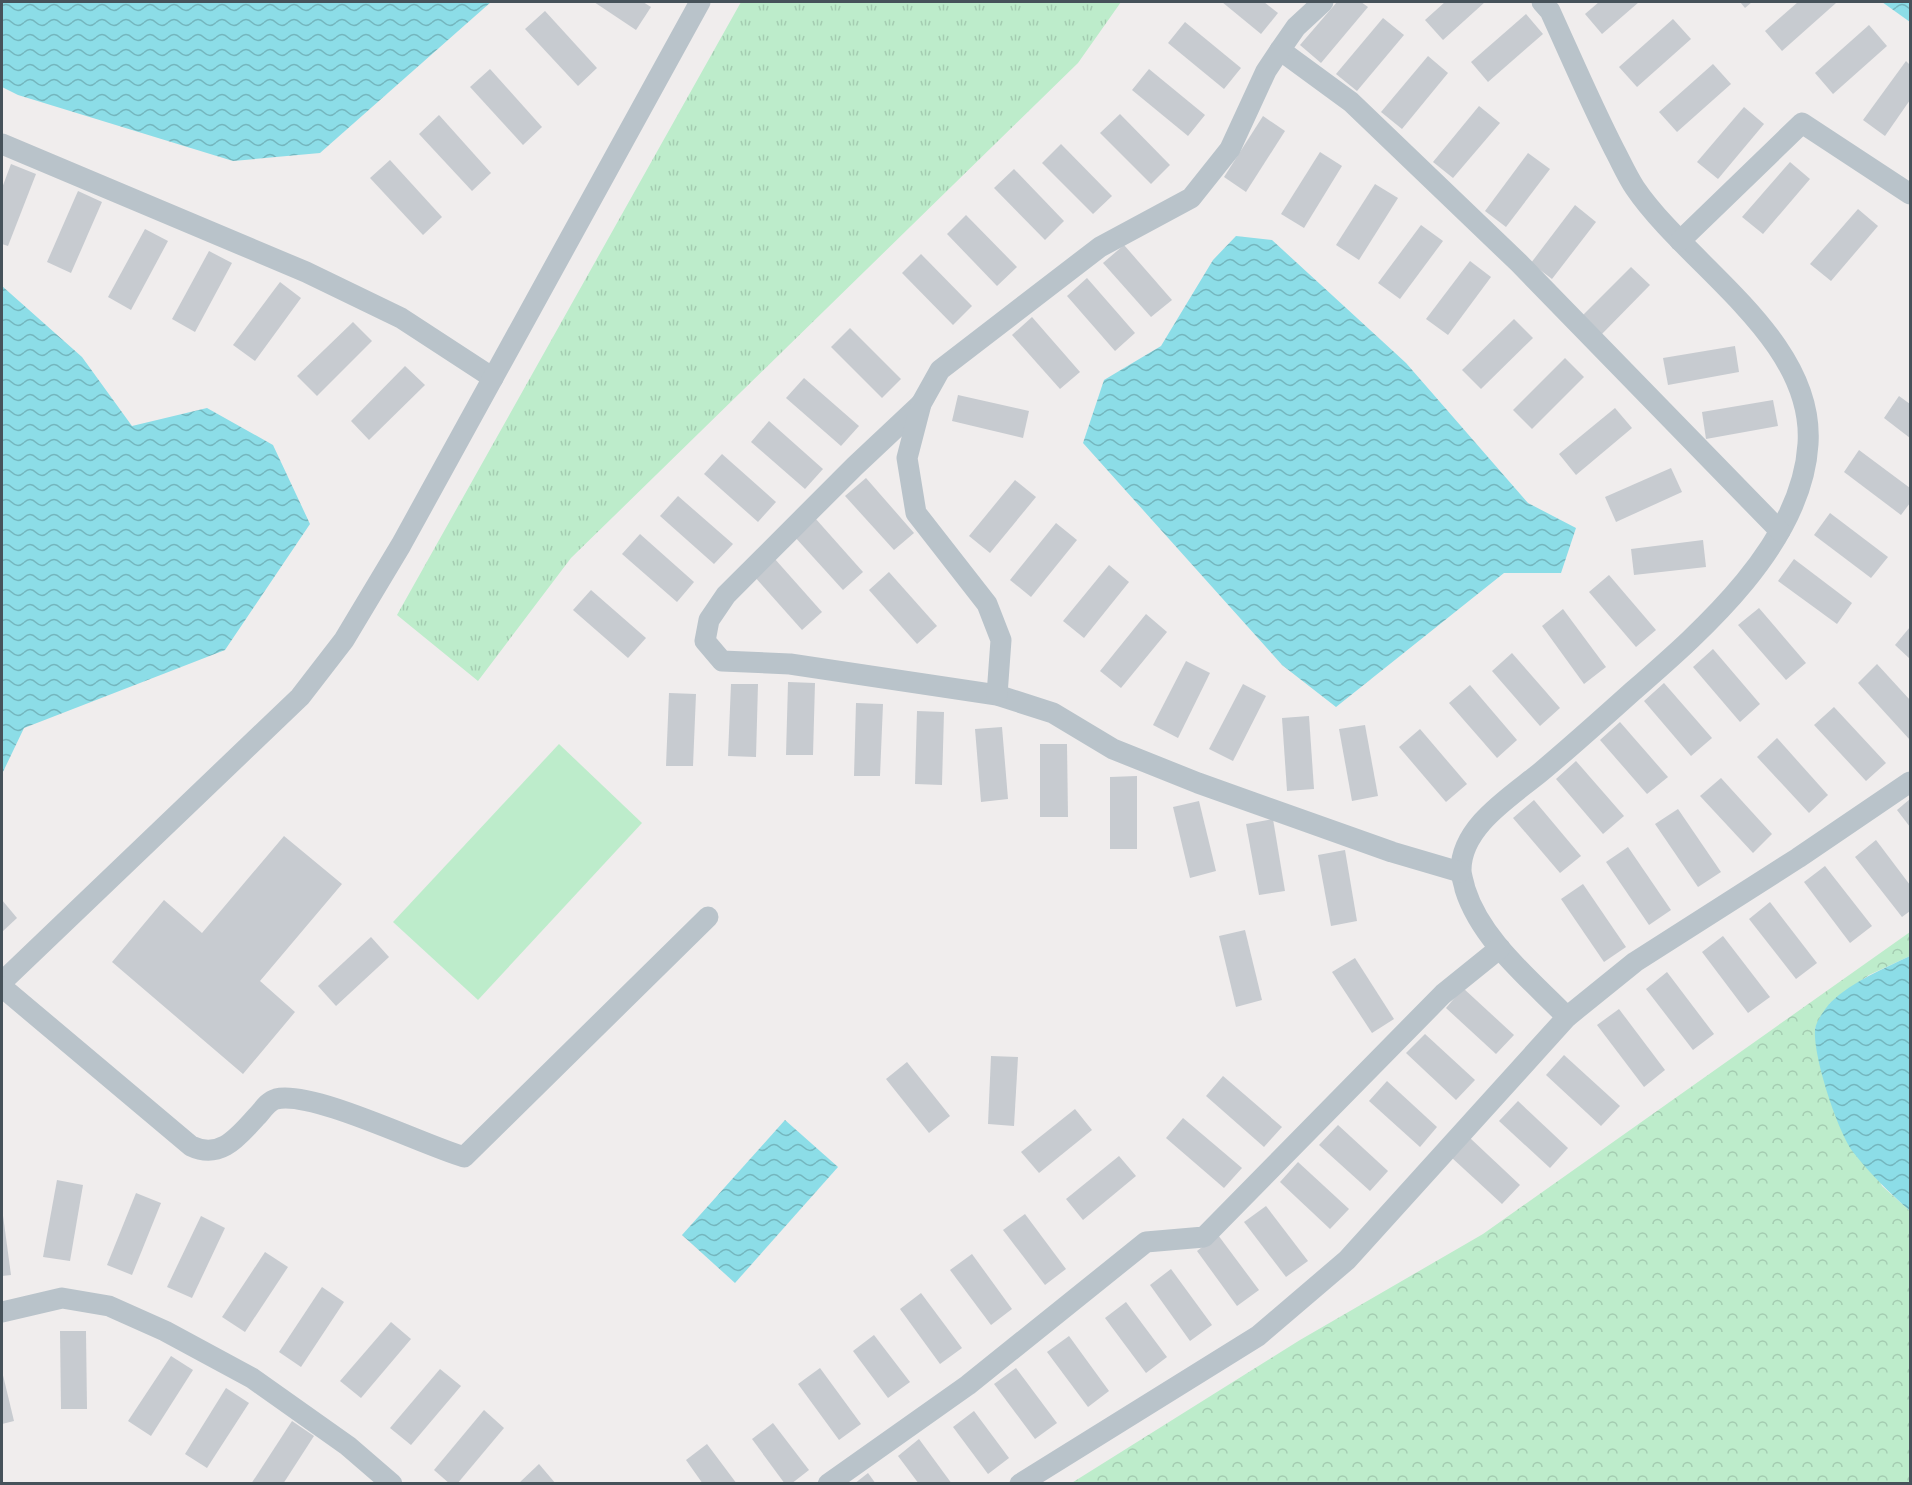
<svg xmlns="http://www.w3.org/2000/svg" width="1912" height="1485" viewBox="0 0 1912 1485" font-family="Helvetica,sans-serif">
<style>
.grass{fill:url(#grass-tufts)}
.forest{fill:url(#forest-crowns)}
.pitch{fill:#bdeccb}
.water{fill:url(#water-waves)}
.building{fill:#c7cbd0}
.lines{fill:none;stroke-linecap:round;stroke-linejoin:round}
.lane{stroke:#b9c3ca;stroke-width:21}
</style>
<defs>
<pattern id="grass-tufts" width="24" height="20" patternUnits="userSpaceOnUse" patternTransform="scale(1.5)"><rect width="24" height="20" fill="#bdeccb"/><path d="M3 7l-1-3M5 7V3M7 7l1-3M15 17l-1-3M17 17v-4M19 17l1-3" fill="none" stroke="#a4ccb1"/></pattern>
<pattern id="forest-crowns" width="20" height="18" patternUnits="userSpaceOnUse" patternTransform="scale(1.5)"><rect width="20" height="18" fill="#bdeccb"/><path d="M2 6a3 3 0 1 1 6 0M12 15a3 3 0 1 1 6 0" fill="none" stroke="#a4ccb1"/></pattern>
<pattern id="water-waves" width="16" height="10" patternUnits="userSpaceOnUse" patternTransform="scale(1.5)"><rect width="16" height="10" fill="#8cdde7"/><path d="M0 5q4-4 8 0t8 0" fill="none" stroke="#74b6be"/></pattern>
</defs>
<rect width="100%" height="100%" fill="#f0eded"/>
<polygon class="grass" points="741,2 1121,2 1078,63 571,558 478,681 397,615"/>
<polygon class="forest" points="1910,932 1910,956 1869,975 1830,1003 1815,1028 1882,1186 1910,1211 1910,1483 1070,1484 1300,1340 1483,1234"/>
<polygon class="pitch" points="559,744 642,823 478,1000 393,922"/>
<g class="water">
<polygon points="2,2 491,2 320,153 233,161 18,95 2,87"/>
<polygon points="1882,2 1910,2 1910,22"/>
<polygon points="1236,236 1272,240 1406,363 1528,503 1576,528 1561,573 1504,573 1336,707 1282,665 1083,443 1104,380 1161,346 1213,260"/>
<polygon points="2,286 82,357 132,426 207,408 273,445 310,524 225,650 24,728 2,774"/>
<path d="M 1910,956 L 1910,1211 C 1890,1193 1870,1174 1853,1152 C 1837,1130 1813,1056 1815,1030 C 1815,1023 1826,1007 1831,1002 C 1853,981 1883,969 1910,956 Z"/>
<polygon points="785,1120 838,1167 735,1283 682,1235"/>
</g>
<g class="building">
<polygon points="594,2 643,2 651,7 636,30"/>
<polygon points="1222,2 1264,2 1278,13 1261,34"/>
<polygon points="1337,2 1361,2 1368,7 1321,63 1300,45"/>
<polygon points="1445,2 1485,2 1443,40 1425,20"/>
<polygon points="1599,2 1639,2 1602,34 1585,14"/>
<polygon points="1740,2 1752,2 1745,8"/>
<polygon points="1798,2 1835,2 1836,3 1782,51 1765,31"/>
<polygon points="545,11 597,68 578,86 525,29"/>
<polygon points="1526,14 1543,34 1488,82 1471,62"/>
<polygon points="1383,18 1404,35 1357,91 1336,74"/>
<polygon points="1673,19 1691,39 1637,87 1619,67"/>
<polygon points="1185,22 1241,68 1224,89 1168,43"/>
<polygon points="1869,25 1887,46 1833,94 1815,73"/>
<polygon points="1428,56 1448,73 1402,129 1381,112"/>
<polygon points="1906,61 1910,65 1910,100 1885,136 1863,120"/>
<polygon points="1713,64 1731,84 1677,132 1659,112"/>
<polygon points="490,69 542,127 523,145 470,87"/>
<polygon points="1149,69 1205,115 1188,136 1132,90"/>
<polygon points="1479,106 1500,123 1453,178 1433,162"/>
<polygon points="1744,107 1764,124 1718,179 1697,162"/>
<polygon points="1120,114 1170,165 1151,184 1100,133"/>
<polygon points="439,115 491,173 472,191 419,134"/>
<polygon points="1263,116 1285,131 1246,192 1224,177"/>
<polygon points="1061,144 1112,196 1093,214 1042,163"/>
<polygon points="1320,152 1342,166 1304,228 1281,214"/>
<polygon points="1528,153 1550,169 1506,227 1485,211"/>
<polygon points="390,160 442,217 423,235 370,178"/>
<polygon points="1790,162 1810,179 1763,234 1742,217"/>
<polygon points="11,164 36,174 8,246 2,244 2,188"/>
<polygon points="1014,169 1064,221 1045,240 994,188"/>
<polygon points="1375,184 1398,198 1359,260 1336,245"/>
<polygon points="78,191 102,202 71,273 47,262"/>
<polygon points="1575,205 1596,222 1552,279 1531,263"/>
<polygon points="1858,209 1878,226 1831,281 1810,264"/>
<polygon points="966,215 1017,267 997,286 947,234"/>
<polygon points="1421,225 1443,241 1400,299 1378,283"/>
<polygon points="145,229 168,241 131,310 108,297"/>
<polygon points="1124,245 1172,300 1151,317 1103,263"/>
<polygon points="209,251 232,263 195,332 172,319"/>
<polygon points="921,254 972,306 953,325 902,273"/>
<polygon points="1470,261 1491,277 1448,335 1426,319"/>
<polygon points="1631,267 1650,285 1599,337 1580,318"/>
<polygon points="1087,278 1135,333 1115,351 1067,296"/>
<polygon points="280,282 301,298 255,361 233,345"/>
<polygon points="1032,317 1080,372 1060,389 1012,335"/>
<polygon points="1514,319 1533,338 1481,389 1462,370"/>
<polygon points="353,322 372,341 317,396 297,376"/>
<polygon points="850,328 901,379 882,398 831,347"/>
<polygon points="1735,346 1739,372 1668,385 1663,358"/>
<polygon points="1565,358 1584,377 1532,429 1513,410"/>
<polygon points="405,366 425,385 369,440 351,421"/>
<polygon points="804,378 859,426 841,446 786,398"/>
<polygon points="958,395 1029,411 1023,438 952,421"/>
<polygon points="1899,396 1910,404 1910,438 1884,418"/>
<polygon points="1773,400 1778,426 1706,439 1702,412"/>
<polygon points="1615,408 1632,428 1576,475 1559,454"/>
<polygon points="769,421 823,469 805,489 751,442"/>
<polygon points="1859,450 1910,488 1910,503 1901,515 1844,472"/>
<polygon points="722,454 776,502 758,522 704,474"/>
<polygon points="1671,468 1682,492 1616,522 1605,497"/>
<polygon points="866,478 914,533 894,550 845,496"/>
<polygon points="1015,480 1036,497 990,553 969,536"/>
<polygon points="678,496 733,544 714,564 660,516"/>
<polygon points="1830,513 1888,557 1871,578 1814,535"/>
<polygon points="815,518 863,572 843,590 794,536"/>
<polygon points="1056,523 1077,540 1031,597 1010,580"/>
<polygon points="640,534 694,582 677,602 622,554"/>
<polygon points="1703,540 1706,567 1634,575 1631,549"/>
<polygon points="774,558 822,612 802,630 754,576"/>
<polygon points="1794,559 1852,603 1837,624 1778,581"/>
<polygon points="1109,565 1129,582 1084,638 1063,621"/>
<polygon points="889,572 937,626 917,644 869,590"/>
<polygon points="1609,575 1656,630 1636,647 1589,592"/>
<polygon points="591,590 646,638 628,658 573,610"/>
<polygon points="1759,608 1806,663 1786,680 1738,625"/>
<polygon points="1563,609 1606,667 1584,684 1542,626"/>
<polygon points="1146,614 1167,632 1121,688 1100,671"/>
<polygon points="1910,627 1910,659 1895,645"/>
<polygon points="1713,649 1760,704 1740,722 1693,667"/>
<polygon points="1512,653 1560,708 1540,726 1492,671"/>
<polygon points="1186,661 1210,673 1178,738 1153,725"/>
<polygon points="1877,664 1910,700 1910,740 1858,683"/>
<polygon points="788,682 815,683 813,755 786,755"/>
<polygon points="1664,683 1712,738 1691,756 1644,701"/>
<polygon points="731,684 758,684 756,757 728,756"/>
<polygon points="1243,684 1266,696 1233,761 1209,749"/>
<polygon points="1470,685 1517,740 1497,758 1449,703"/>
<polygon points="669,693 696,694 693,766 666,766"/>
<polygon points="856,703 883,704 880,776 854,776"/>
<polygon points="1834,707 1886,763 1866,781 1814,725"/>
<polygon points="917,711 944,712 942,785 915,784"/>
<polygon points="1309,716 1314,789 1287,791 1282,718"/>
<polygon points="1620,722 1668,777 1647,794 1600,740"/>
<polygon points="1365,725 1378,796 1352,801 1339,729"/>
<polygon points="1002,727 1008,799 981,802 975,729"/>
<polygon points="1420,729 1467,784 1446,802 1399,747"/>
<polygon points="1777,738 1828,795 1809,813 1757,757"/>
<polygon points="1040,744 1067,744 1068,817 1040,817"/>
<polygon points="1576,761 1624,816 1603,834 1556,779"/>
<polygon points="1137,776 1137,849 1110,849 1110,777"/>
<polygon points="1721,778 1772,834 1753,853 1700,796"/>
<polygon points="1910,799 1910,827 1897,810"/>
<polygon points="1534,800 1581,856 1560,873 1513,818"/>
<polygon points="1199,801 1216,871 1190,878 1173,807"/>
<polygon points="1678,809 1721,872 1698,887 1655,824"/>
<polygon points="1273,819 1285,891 1259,895 1246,824"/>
<polygon points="284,836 342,884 260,981 295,1012 243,1074 112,962 164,900 202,933"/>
<polygon points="1876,840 1910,885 1910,911 1902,917 1855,857"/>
<polygon points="1628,847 1671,910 1649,925 1606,862"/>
<polygon points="1345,850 1357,921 1331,926 1318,855"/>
<polygon points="1825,866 1872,926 1850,943 1804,882"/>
<polygon points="1583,884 1626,947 1604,962 1561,899"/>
<polygon points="2,900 17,918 2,932"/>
<polygon points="1770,902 1817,963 1796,979 1749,919"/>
<polygon points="1245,930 1262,1000 1236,1007 1219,936"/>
<polygon points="1723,936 1770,997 1748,1013 1702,952"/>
<polygon points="371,937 389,957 336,1006 318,986"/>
<polygon points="1355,958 1394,1019 1372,1033 1332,972"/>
<polygon points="1667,972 1714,1034 1693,1050 1646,989"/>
<polygon points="1463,988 1514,1035 1496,1054 1446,1008"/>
<polygon points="1619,1009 1665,1070 1644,1087 1597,1025"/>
<polygon points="1425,1034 1475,1080 1456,1100 1406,1053"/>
<polygon points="1564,1055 1620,1106 1601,1126 1546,1075"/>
<polygon points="991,1056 1018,1057 1014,1126 988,1124"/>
<polygon points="907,1062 950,1116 929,1133 886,1079"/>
<polygon points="1223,1076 1282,1127 1264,1147 1206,1096"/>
<polygon points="1387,1081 1437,1127 1420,1147 1369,1101"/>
<polygon points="1518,1101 1568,1148 1550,1168 1499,1121"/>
<polygon points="1075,1109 1092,1130 1039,1173 1021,1152"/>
<polygon points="1183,1118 1242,1168 1224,1188 1166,1138"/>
<polygon points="1338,1125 1388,1171 1370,1191 1319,1145"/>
<polygon points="1470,1138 1520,1185 1502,1204 1451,1157"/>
<polygon points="1119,1156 1136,1176 1083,1220 1066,1199"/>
<polygon points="1298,1162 1349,1209 1330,1229 1280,1182"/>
<polygon points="57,1180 83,1185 70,1261 43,1257"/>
<polygon points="136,1193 161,1203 132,1275 107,1265"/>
<polygon points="1266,1206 1308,1261 1286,1277 1244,1222"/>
<polygon points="2,1208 11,1275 2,1276"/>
<polygon points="1025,1214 1066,1269 1045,1285 1003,1230"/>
<polygon points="201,1216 225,1228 192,1298 167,1287"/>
<polygon points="1218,1235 1259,1290 1237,1306 1197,1251"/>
<polygon points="265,1252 288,1267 245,1332 222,1317"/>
<polygon points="972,1254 1012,1309 991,1325 950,1270"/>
<polygon points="1171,1269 1212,1325 1190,1341 1150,1285"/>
<polygon points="322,1287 344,1302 301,1367 279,1352"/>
<polygon points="921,1293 962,1348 940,1364 900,1309"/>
<polygon points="1126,1302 1167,1357 1146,1373 1105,1318"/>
<polygon points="391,1322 411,1339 361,1398 340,1381"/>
<polygon points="60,1331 86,1331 87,1409 61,1409"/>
<polygon points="874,1335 910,1382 888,1398 853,1351"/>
<polygon points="1069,1336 1109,1391 1088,1407 1047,1352"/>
<polygon points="171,1356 193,1370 151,1436 128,1421"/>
<polygon points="820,1368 861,1424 839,1440 798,1384"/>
<polygon points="1016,1368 1057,1423 1035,1439 994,1384"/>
<polygon points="440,1369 461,1386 411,1445 390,1428"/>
<polygon points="2,1371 14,1421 2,1424"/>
<polygon points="226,1388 249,1403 207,1468 185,1454"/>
<polygon points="484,1410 504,1428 457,1484 450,1484 434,1470"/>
<polygon points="974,1411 1009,1458 988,1474 953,1427"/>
<polygon points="292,1421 314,1436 283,1484 251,1484"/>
<polygon points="773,1423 809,1470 791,1484 785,1484 752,1439"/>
<polygon points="919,1439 952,1484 919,1484 898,1456"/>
<polygon points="707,1444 737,1484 703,1484 686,1460"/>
<polygon points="539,1464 556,1484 518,1484"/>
<polygon points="868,1473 876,1484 854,1484"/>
</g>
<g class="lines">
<g class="lane">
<path d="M 1542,2 L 1550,11 C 1571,57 1591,104 1614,149 C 1621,162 1627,176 1635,188 C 1688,266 1815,339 1808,444 C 1802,544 1703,630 1633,691 C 1603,718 1573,745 1542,771 C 1512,796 1461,826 1461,870 C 1461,876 1464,883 1465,889 C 1481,940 1530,979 1567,1017"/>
<polyline points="1280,50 1351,102 1519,263 1780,531"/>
<polyline points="2,144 306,272 401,318 493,378"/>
<polyline points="1680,241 1802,123 1910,194"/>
<polyline points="921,404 855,466 726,595 709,620 705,641 722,661 790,664 997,695 1053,713 1113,749 1198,783 1392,852 1460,872"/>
<polyline points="997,695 1001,640 987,604 916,513 907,458 921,404 940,370 1100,247 1191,198 1230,149 1266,71 1280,50 1296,27 1323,2"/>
<polyline points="2,982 300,697 344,640 401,545 700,2"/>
<path d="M 2,987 L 191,1146 C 222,1161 240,1134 259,1114 C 264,1108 269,1101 276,1099 C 312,1090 423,1145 464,1157 L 708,917"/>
<polyline points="2,1312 62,1298 109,1306 165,1331 252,1378 348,1446 392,1484"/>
<polyline points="828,1484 968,1385 1146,1242 1204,1237 1443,994 1500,948"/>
<polyline points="1020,1484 1258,1336 1347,1260 1567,1017 1635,962 1798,858 1910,782"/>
</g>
</g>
<rect width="1912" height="1485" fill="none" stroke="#46525a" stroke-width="6"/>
</svg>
